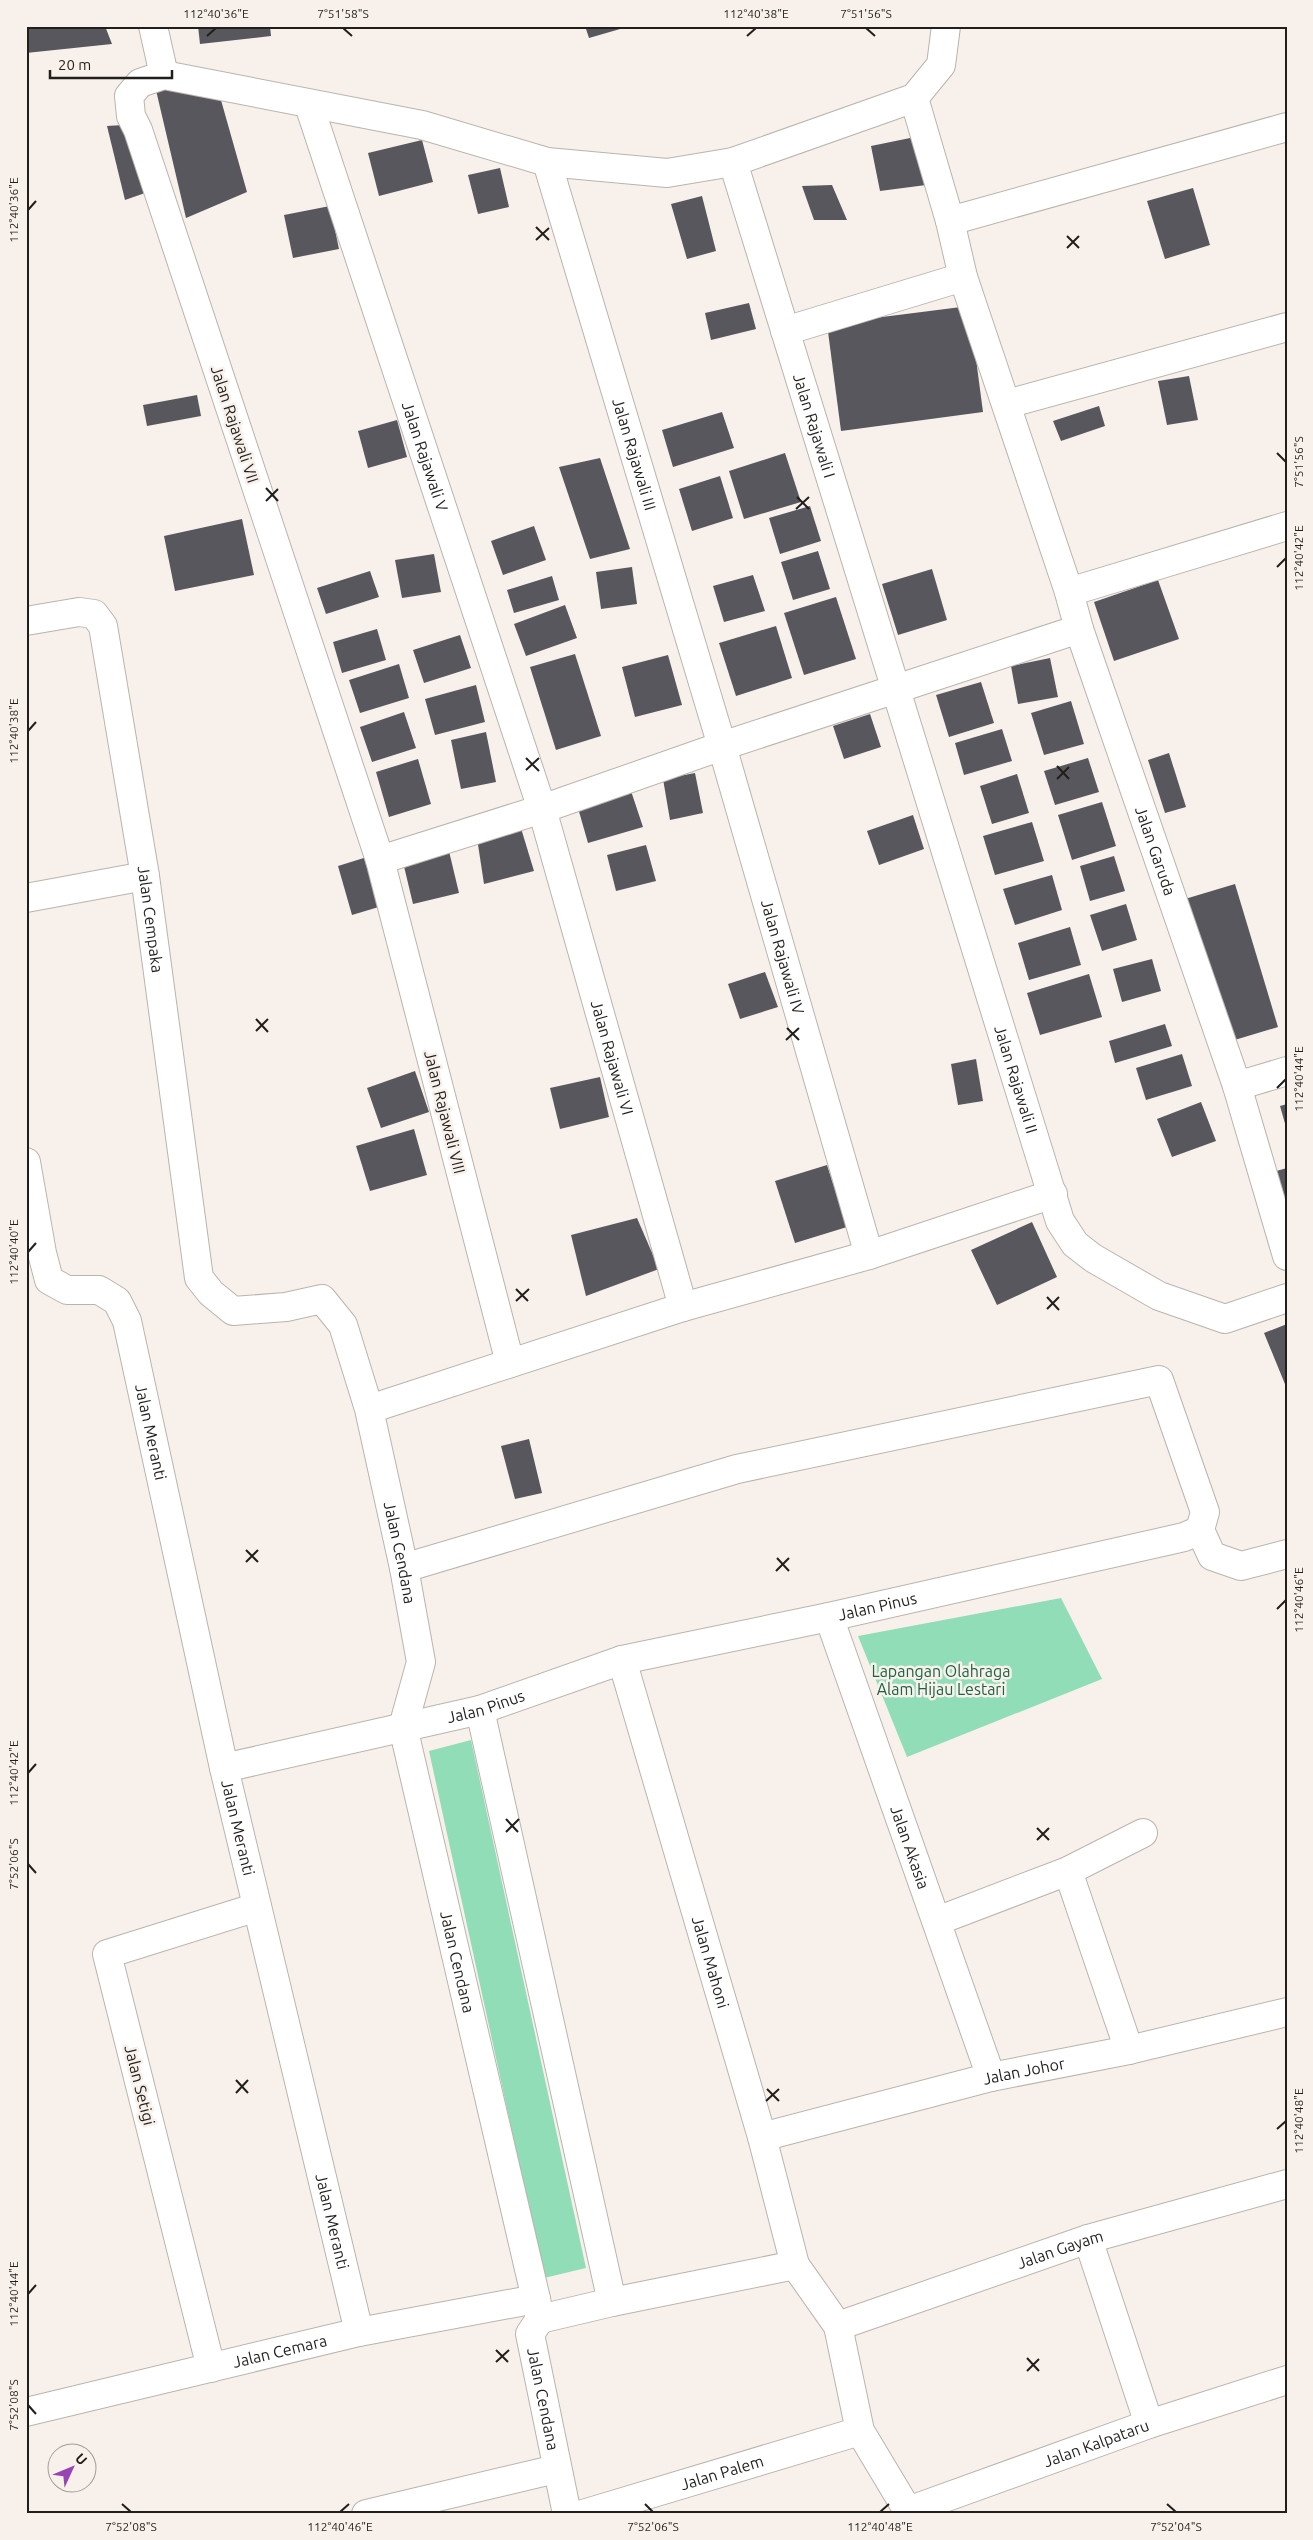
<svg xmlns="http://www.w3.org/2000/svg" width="1313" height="2540" viewBox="0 0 1313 2540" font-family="Ubuntu,sans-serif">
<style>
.green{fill:#90ddb7}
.building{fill:#58575e}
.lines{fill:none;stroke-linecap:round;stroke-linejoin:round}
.street-casing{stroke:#bab4ae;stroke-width:30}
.street{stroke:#fff;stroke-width:28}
.ticks{fill:none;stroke:#211f1c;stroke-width:2}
.labels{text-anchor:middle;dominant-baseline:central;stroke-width:5;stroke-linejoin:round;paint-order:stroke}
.street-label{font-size:16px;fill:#211f1c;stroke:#f8f1eb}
.park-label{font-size:16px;fill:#1e6346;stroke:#f8f1eb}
.neatline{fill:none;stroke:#211f1c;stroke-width:2}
.ticks-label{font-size:12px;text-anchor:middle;fill:#211f1c}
</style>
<rect width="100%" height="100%" fill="#f8f1eb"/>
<g class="green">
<polygon points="1061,1598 1102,1679 907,1757 858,1636"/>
<polygon points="471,1740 586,2268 544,2278 429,1751"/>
</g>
<g class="building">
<polygon points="26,26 105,26 112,44 26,53"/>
<polygon points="198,26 270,26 271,36 200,44"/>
<polygon points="585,26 627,26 627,27 589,38"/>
<polygon points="155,86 217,86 247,192 186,218"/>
<polygon points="123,125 145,193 125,200 107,126"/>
<polygon points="915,137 926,185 880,191 871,146"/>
<polygon points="422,140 433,182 379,196 368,153"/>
<polygon points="500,168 509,207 478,214 468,175"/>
<polygon points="832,185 847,220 814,220 802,186"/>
<polygon points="1193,188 1210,245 1165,259 1147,201"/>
<polygon points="702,196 716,251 687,259 671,204"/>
<polygon points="330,206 339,249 293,258 284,215"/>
<polygon points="749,303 756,329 711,340 705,313"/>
<polygon points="969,306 983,412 841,431 827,324"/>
<polygon points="1189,376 1198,420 1167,425 1158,381"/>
<polygon points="197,395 201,416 147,426 143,405"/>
<polygon points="1099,406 1105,426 1061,441 1053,421"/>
<polygon points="722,412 734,448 673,467 662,430"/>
<polygon points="397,420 407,457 368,468 358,431"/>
<polygon points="785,453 801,502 744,519 729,471"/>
<polygon points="600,458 630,549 590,559 559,467"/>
<polygon points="720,476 733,518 692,531 679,489"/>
<polygon points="810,506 821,541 780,554 769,518"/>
<polygon points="242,519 254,575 175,591 164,536"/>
<polygon points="534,526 546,560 503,575 491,541"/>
<polygon points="818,551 830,589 793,600 781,562"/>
<polygon points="434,554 441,592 402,598 395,560"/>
<polygon points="632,567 637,604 601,609 596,572"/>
<polygon points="932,569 947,620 898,635 882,584"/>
<polygon points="370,571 379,597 326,614 317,588"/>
<polygon points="753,575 765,611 724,622 713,586"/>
<polygon points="552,576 559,600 514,613 507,590"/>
<polygon points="1158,580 1179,639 1114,661 1094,602"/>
<polygon points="836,597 856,659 804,675 784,613"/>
<polygon points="565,605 577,638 526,656 514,624"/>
<polygon points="776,626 792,678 736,696 719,643"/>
<polygon points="377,629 386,660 342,673 333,642"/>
<polygon points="460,635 471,668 424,683 413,650"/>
<polygon points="575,654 601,736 556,750 530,667"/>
<polygon points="668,655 682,705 635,717 622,667"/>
<polygon points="1050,658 1058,697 1018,704 1011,666"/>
<polygon points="399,664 409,698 360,713 349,680"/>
<polygon points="981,682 994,723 949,737 936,695"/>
<polygon points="476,685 485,722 435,735 425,699"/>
<polygon points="1071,701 1084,744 1044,755 1031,713"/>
<polygon points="404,712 416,748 372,762 360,727"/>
<polygon points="870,714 881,747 844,759 833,726"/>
<polygon points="1002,729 1012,761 964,775 955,743"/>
<polygon points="486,732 496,782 461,789 451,740"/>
<polygon points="1169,753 1186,807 1165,813 1148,760"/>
<polygon points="1088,758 1099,792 1055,805 1044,771"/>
<polygon points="418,759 431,804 389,817 376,772"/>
<polygon points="695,773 703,813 670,820 663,779"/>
<polygon points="1017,774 1029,813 992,824 980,786"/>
<polygon points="629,785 643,827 588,843 576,801"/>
<polygon points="1102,802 1116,846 1072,860 1058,815"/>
<polygon points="913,815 924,849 879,865 867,831"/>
<polygon points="1032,822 1044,861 995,875 983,836"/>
<polygon points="520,825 534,871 484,884 477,838"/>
<polygon points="646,845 656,881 616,891 607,855"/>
<polygon points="448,847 459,893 413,904 402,858"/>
<polygon points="1114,856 1125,891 1090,901 1080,866"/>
<polygon points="367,857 382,906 352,915 338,866"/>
<polygon points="1052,875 1062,910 1015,925 1003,889"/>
<polygon points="1235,884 1278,1027 1228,1042 1185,899"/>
<polygon points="1126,904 1137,940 1102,951 1090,915"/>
<polygon points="1070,927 1081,965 1029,980 1018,943"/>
<polygon points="1152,959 1161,991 1122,1002 1113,969"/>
<polygon points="765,972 778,1007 740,1019 728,984"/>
<polygon points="1089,974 1102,1017 1040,1035 1027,993"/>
<polygon points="1165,1024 1172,1046 1115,1063 1109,1041"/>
<polygon points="1182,1054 1192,1086 1146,1100 1136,1068"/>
<polygon points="976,1059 983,1101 958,1105 951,1064"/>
<polygon points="415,1071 429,1112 381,1128 367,1088"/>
<polygon points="600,1077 609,1117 560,1129 550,1088"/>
<polygon points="1201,1102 1216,1141 1172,1157 1157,1119"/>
<polygon points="1287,1104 1287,1127 1286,1127 1280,1106"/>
<polygon points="414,1129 427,1175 370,1191 356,1146"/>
<polygon points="827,1165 847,1227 795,1243 775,1181"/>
<polygon points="1287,1168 1287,1242 1266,1174"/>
<polygon points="637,1218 659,1269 586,1296 571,1235"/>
<polygon points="1032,1222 1057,1277 997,1305 971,1250"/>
<polygon points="1287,1324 1287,1389 1264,1333"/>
<polygon points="529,1439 542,1493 515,1499 501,1446"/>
</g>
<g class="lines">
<defs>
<g id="street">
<polyline points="153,26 164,75"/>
<polyline points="914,98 950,221 963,277 1069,592 1079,629"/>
<path id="s1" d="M 309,105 L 542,809 L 683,1307"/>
<path id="s2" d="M 547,162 L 722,746 L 869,1255"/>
<path id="s3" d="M 733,162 L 1060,1221 L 1075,1244 L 1093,1258 L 1159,1296 L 1225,1319 L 1287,1298"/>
<polyline points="950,221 1287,127"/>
<polyline points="785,331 963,277"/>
<polyline points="1007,404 1287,327"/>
<polyline points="1069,592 1287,526"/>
<path id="s4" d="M 26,621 L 79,612 L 94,614 L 103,626 L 145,876 L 199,1278 L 211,1293 L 233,1311 L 286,1307 L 322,1299 L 343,1325 L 369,1409 L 404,1568 L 421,1662 L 403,1727 L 536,2299 L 540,2319 L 530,2334 L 567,2514"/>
<path id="s5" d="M 380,860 L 542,809 L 722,746 L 1079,629 L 1237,1086 L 1287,1256"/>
<polyline points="26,898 145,876"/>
<polyline points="1237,1086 1287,1071"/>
<path id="s6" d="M 26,1162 L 42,1253 L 49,1280 L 67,1290 L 99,1290 L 117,1301 L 127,1321 L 224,1768 L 359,2332"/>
<polyline points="510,1363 380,860 138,130 131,116 129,96 140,83 164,75 422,125 547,162 667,173 733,162 914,98 941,65 946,26"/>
<polyline points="379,1406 683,1307 869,1255 1053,1194"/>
<polyline points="1200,1530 1212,1556 1241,1566 1287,1554"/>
<path id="s7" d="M 829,1617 L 991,2077"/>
<path id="s8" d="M 622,1660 L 762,2137 L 795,2265"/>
<polyline points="480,1710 612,2302 540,2319"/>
<path id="s9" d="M 224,1768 L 480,1710 L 622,1660 L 829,1617 L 1184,1537 L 1200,1530 L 1205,1512 L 1159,1380 L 737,1469 L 404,1568"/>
<polyline points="1068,1871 1129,2050"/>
<polyline points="937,1921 1068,1871 1143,1833"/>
<path id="s10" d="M 762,2137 L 991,2077 L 1129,2050 L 1287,2012"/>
<polyline points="1088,2239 1149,2424"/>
<polyline points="612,2302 795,2265 838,2326 860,2431 908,2511 907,2514"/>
<path id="s11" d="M 838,2326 L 1088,2239 L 1287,2184"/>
<polyline points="211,2368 107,1954 257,1907"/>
<path id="s12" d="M 26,2412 L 359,2332 L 536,2299"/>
<path id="s13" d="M 908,2511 L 1149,2424 L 1287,2380"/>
<polyline points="366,2514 556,2469"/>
<path id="s14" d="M 583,2514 L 860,2431"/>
</g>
</defs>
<use href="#street" class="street-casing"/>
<use href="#street" class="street"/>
</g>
<path class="ticks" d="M 343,28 L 352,36M 866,28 L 875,36M 207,36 L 216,28M 747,36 L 756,28M 28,210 L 36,201M 536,227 L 549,240M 1067,236 L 1079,248M 536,240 L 549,228M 1067,248 L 1079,236M 1277,453 L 1286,462M 266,488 L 278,501M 797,497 L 809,509M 266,501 L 278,489M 796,509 L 809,497M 1277,567 L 1286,558M 28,731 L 36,722M 526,758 L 539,771M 1057,766 L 1069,779M 526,770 L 539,758M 1057,779 L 1069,767M 256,1019 L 268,1032M 787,1028 L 799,1040M 256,1031 L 268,1019M 786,1040 L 799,1028M 1277,1088 L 1286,1079M 28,1252 L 36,1243M 516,1289 L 528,1301M 1047,1297 L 1059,1310M 516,1301 L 529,1289M 1047,1309 L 1059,1297M 246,1550 L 258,1562M 777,1558 L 789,1571M 246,1562 L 258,1550M 776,1571 L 789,1558M 1277,1609 L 1286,1600M 28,1773 L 36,1764M 506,1819 L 518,1832M 1037,1828 L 1049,1840M 506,1832 L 519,1819M 1037,1840 L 1049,1828M 28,1864 L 36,1873M 236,2080 L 248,2093M 767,2089 L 779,2101M 236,2093 L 248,2080M 766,2101 L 779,2089M 1277,2129 L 1286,2121M 28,2294 L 36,2285M 496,2350 L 508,2362M 1027,2358 L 1039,2371M 496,2362 L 509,2350M 1027,2371 L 1039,2359M 28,2405 L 36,2414M 122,2504 L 131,2512M 645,2504 L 653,2512M 1167,2504 L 1176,2512M 340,2512 L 349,2504M 880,2512 L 889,2504"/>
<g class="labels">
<g class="street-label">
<text transform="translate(235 424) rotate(72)">Jalan Rajawali VII</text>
<text stroke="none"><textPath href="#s3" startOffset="276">Jalan Rajawali I</textPath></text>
<text stroke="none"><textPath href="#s2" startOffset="305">Jalan Rajawali III</textPath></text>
<text stroke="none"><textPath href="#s1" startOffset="370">Jalan Rajawali V</textPath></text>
<text stroke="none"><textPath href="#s5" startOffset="971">Jalan Garuda</textPath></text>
<text stroke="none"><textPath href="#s4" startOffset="381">Jalan Cempaka</textPath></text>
<text stroke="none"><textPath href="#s2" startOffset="829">Jalan Rajawali IV</textPath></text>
<text stroke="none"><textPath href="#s1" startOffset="1000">Jalan Rajawali VI</textPath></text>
<text stroke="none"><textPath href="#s3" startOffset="960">Jalan Rajawali II</textPath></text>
<text transform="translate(445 1112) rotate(76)">Jalan Rajawali VIII</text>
<text stroke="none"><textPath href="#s6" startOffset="330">Jalan Meranti</textPath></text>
<text stroke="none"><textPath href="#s4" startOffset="1149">Jalan Cendana</textPath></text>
<text stroke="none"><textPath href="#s9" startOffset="674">Jalan Pinus</textPath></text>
<text stroke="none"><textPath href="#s9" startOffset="269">Jalan Pinus</textPath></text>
<text stroke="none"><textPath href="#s6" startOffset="735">Jalan Meranti</textPath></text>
<text stroke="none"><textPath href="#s7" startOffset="244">Jalan Akasia</textPath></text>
<text stroke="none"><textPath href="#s4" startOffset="1569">Jalan Cendana</textPath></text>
<text stroke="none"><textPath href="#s8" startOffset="315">Jalan Mahoni</textPath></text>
<text stroke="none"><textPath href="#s10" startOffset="270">Jalan Johor</textPath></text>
<text transform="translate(140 2085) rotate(76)">Jalan Setigi</text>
<text stroke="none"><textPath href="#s6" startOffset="1140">Jalan Meranti</textPath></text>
<text stroke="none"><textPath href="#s11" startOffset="235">Jalan Gayam</textPath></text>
<text stroke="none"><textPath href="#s12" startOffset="261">Jalan Cemara</textPath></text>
<text stroke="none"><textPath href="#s4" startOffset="2020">Jalan Cendana</textPath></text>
<text stroke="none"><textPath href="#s13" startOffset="200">Jalan Kalpataru</textPath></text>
<text stroke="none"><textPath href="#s14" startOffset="145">Jalan Palem</textPath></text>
</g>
<g class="park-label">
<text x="941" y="1671">Lapangan Olahraga<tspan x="941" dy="18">Alam Hijau Lestari</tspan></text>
</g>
</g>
<rect width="1313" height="2540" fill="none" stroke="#f8f1eb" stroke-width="55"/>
<g transform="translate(72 2468) rotate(46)"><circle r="24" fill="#f8f1eb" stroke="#a29d98"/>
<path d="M0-4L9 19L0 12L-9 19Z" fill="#9845b4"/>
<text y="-8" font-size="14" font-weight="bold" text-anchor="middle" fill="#211f1c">U</text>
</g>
<path d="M50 70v8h122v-8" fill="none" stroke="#211f1c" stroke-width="2.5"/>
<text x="58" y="70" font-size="15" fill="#211f1c" stroke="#f8f1eb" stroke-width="4" paint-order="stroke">20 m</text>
<rect x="28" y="28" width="1258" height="2484" class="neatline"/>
<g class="ticks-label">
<text x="216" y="18">112°40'36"E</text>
<text x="343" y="18">7°51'58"S</text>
<text x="756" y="18">112°40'38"E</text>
<text x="866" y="18">7°51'56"S</text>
<text transform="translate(14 210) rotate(-90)" y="4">112°40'36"E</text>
<text transform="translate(1299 462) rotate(-90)" y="4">7°51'56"S</text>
<text transform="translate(1299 558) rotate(-90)" y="4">112°40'42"E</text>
<text transform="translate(14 731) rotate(-90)" y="4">112°40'38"E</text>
<text transform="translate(1299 1079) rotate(-90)" y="4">112°40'44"E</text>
<text transform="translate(14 1252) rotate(-90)" y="4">112°40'40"E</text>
<text transform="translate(1299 1600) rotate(-90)" y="4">112°40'46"E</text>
<text transform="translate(14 1773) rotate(-90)" y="4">112°40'42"E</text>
<text transform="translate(14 1864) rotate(-90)" y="4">7°52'06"S</text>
<text transform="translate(1299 2121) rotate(-90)" y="4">112°40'48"E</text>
<text transform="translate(14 2294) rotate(-90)" y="4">112°40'44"E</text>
<text transform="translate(14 2405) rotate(-90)" y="4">7°52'08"S</text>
<text x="131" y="2531">7°52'08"S</text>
<text x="340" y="2531">112°40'46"E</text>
<text x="653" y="2531">7°52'06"S</text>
<text x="880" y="2531">112°40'48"E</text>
<text x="1176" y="2531">7°52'04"S</text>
</g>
</svg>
